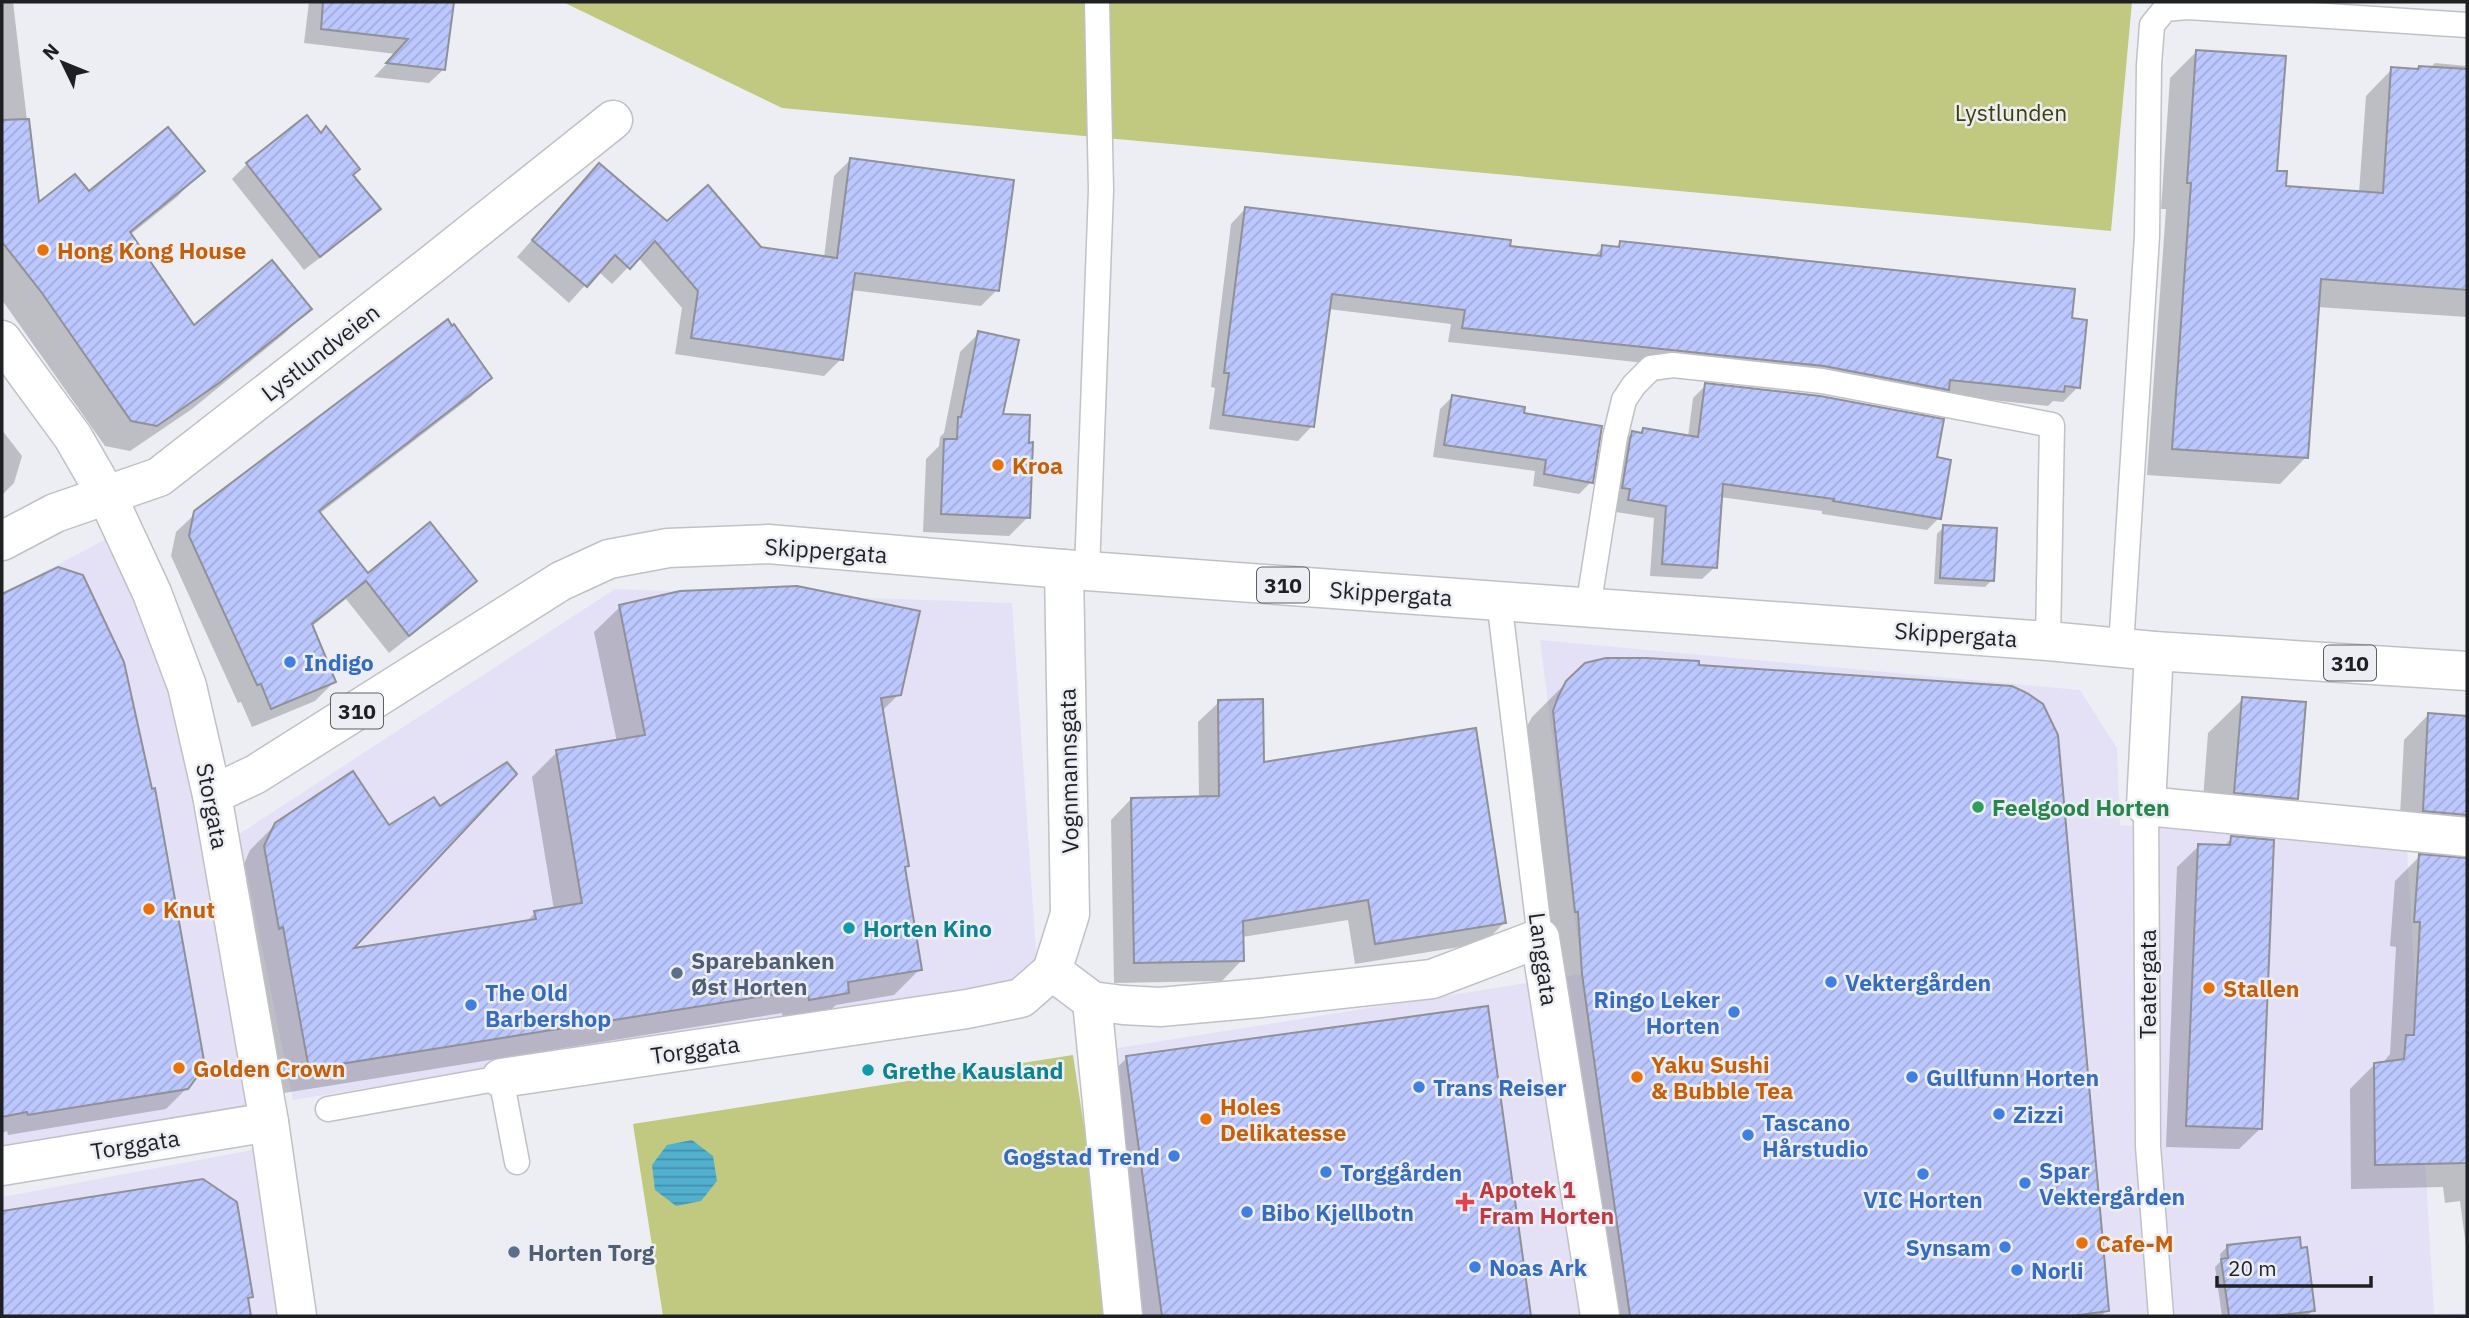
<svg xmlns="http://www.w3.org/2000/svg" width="2469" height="1318" viewBox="0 0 2469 1318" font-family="'IBM Plex Sans',sans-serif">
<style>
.commercial{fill:#e4e1f7}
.park{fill:#c1c880}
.water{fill:url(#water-rules)}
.shadow{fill:#0003}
.building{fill:url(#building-hatch);stroke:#909197;stroke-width:2}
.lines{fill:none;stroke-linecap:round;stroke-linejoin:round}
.lane-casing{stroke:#c0c1c7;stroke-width:27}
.street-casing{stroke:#c0c1c7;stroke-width:41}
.secondary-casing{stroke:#c0c1c7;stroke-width:41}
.primary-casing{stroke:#c0c1c7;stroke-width:41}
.lane{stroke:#fff;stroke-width:24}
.street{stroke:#fff;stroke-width:38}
.secondary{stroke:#fff;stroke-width:38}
.primary{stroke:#fff;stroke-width:38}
.food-dot{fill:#e8710a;stroke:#eceef4;stroke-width:2.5}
.shop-dot{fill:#3f7fe0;stroke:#eceef4;stroke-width:2.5}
.leisure-dot{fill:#2e9e5b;stroke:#eceef4;stroke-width:2.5}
.culture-dot{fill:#0f9aa8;stroke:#eceef4;stroke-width:2.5}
.service-dot{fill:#5c6f8a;stroke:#eceef4;stroke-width:2.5}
.health-dot{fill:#e0444e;stroke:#eceef4;stroke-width:2.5}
.labels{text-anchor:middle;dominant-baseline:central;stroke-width:5;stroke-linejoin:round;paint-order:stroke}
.shield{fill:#eceef4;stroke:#5c5e61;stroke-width:2}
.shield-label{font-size:21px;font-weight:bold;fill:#1f2022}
.park-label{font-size:23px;fill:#3d4003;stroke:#eceef4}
.food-label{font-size:23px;font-weight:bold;fill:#c56008;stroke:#eceef4;text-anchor:start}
.street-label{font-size:23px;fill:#1f2022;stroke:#eceef4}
.shop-label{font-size:23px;font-weight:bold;fill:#366cbe;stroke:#eceef4;text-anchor:start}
.leisure-label{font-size:23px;font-weight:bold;fill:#27864d;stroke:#eceef4;text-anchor:start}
.culture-label{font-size:23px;font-weight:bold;fill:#0d838f;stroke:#eceef4;text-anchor:start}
.service-label{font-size:23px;font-weight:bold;fill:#4e5e75;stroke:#eceef4;text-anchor:start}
.health-label{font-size:23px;font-weight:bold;fill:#be3a42;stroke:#eceef4;text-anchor:start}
</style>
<defs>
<pattern id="water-rules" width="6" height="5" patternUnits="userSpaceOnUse" patternTransform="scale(1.75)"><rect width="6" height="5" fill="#52b0cf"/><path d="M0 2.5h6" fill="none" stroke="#438fa8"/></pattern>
<pattern id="building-hatch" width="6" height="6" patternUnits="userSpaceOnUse" patternTransform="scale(1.75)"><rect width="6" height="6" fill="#bbc7fe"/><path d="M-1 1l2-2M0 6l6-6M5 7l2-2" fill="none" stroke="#a0abd9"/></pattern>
</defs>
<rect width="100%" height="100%" fill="#eceef4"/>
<g class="commercial">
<polygon points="112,536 174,704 269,1122 2,1154 2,594"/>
<polygon points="615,589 1012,603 1038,979 293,1100 239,834"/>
<polygon points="1540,640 2080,690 2117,748 2120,825 2407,848 2434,1314 2467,1313 2467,1316 1140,1316 1105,1050 1582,974"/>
<polygon points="257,1149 282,1316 2,1316 2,1197"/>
</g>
<g class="park">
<polygon points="563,2 2132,2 2111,231 782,108"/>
<polygon points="1073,1055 1113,1316 663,1316 633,1124"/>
</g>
<polygon class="water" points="692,1140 713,1156 717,1181 701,1201 676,1206 655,1190 652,1165 667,1145"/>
<g class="shadow">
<polygon points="2,2 13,2 37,205 202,171 177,197 130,235 193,327 310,308 284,334 192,409 130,451 105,446 2,300"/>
<polygon points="309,2 452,2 444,69 429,83 374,77 396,54 304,43"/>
<polygon points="2197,51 2284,187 2359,193 2366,96 2392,69 2417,70 2419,68 2430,68 2435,63 2467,66 2467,317 2317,307 2306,457 2280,484 2147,475 2166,209 2161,209 2170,78"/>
<polygon points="306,117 379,209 364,224 304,270 232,179 247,164"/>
<polygon points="850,160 997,290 981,306 851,290 841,359 824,376 675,354 682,308 638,257 612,284 598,271 569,303 517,257 583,182 667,224 760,249 824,258 834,176"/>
<polygon points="1245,209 1593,257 1603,247 1615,248 1621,243 2070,320 2078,387 2063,402 2053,401 2048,406 1448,342 1451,324 1328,309 1312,426 1298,441 1209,429 1215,388 1211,387 1231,224"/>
<polygon points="979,333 1028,517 1009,536 923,532 926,459 939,446 940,437 944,433 960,352"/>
<polygon points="490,378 471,397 319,514 367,575 475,581 456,600 389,653 346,599 311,627 334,682 315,701 252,727 241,702 238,703 171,556 176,532 196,513"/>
<polygon points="1706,385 1935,459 1939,518 1927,530 1822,514 1822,511 1720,497 1715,567 1702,579 1650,576 1654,518 1616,512 1618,501 1611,500 1620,445 1632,433 1639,434 1643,429 1688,437 1693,398"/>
<polygon points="1452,397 1522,415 1591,482 1579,494 1533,486 1535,471 1433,457 1440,409"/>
<polygon points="2,430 22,456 14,483 2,495"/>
<polygon points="1944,527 1992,580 1985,587 1934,584 1937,534"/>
<polygon points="58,569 187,1088 166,1109 8,1135 7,1131 2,1133 2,596"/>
<polygon points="620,607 899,694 882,711 907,866 903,870 920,969 894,995 836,1005 822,1018 784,1025 782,1013 284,1093 258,951 240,873 250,850 276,824 349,951 526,922 535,913 554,910 532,777 557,752 617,742 594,632"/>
<polygon points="1567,682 2107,1310 2101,1316 1592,1316 1524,732 1532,717"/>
<polygon points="2243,699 2296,798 2262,832 2201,826 2208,733"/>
<polygon points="1219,702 1262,764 1504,923 1484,943 1355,964 1348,920 1242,937 1242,960 1222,981 1114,983 1111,820 1131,799 1199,798 1198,722"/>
<polygon points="2428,715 2467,717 2467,1254 2460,1201 2445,1203 2443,1187 2351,1189 2350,1089 2375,1064 2382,1064 2390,1054 2396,947 2390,946 2395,881 2420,856 2464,860 2462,852 2399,835 2404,740"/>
<polygon points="2232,838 2261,1128 2239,1149 2166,1147 2177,867 2199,846 2223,847"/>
<polygon points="1486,1008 1529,1316 1122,1316 1105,1079 1127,1058"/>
<polygon points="203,1181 251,1297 247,1301 249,1316 2,1316 2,1213"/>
<polygon points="2227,1247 2313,1310 2307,1316 2222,1316 2215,1267 2221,1261 2220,1254"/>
</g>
<g class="building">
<polygon points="323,2 454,2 445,70 386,63 408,39 321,29"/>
<polygon points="2196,50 2286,56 2277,171 2287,171 2286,186 2383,193 2391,67 2418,69 2419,66 2467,69 2467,290 2321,279 2308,458 2172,449 2191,183 2187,183"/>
<polygon points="307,115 321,133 326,126 360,169 353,175 381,209 320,257 246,163"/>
<polygon points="29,119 39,202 75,174 89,191 168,127 205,171 130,232 194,325 272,260 312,309 219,383 157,426 131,421 42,293 2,242 2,120"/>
<polygon points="850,158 1014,180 999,291 855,273 843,360 691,338 698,291 655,241 630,269 615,255 587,287 532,240 599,163 667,221 708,185 761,247 837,258"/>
<polygon points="1245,207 1511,240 1510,246 1601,256 1602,245 1619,247 1620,241 2075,289 2072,318 2087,320 2080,388 2065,386 2064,392 1950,380 1949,390 1824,366 1462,328 1465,310 1332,294 1314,427 1223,415 1229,373 1224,373"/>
<polygon points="448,319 452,326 454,324 492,378 319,511 368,573 430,522 477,581 409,636 366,581 312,624 336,682 271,709 261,684 257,685 189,536 194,511"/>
<polygon points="978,331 1019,340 1003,414 1030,415 1029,443 1033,442 1030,518 941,514 944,439 957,439 958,417 961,417"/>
<polygon points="1705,383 1820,396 1944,419 1937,457 1951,460 1941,519 1833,501 1834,499 1723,484 1717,568 1662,564 1666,506 1628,500 1630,489 1622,488 1630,440 1632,431 1642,433 1643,428 1698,437"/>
<polygon points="1452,395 1525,407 1524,413 1602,426 1593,483 1544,474 1546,460 1444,445"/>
<polygon points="1943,525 1997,528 1994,581 1940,578"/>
<polygon points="58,567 83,575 124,662 152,789 155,788 205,1066 188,1089 28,1115 27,1112 2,1117 2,594"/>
<polygon points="797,586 920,611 901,695 881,698 909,866 905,867 922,970 848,982 849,993 809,1000 807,989 309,1069 283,927 279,929 264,846 275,823 353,771 389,825 434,797 440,806 507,762 517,774 354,948 536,919 534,911 582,903 556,750 645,735 619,605 680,591"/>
<polygon points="1606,658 1646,658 1699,661 1699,665 2012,686 2027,693 2043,704 2058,735 2109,1311 2072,1316 1630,1316 1582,974 1578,912 1575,912 1553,711 1558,697 1566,681 1585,663"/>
<polygon points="2242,697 2306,702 2298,799 2234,793"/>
<polygon points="1263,699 1264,762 1476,728 1506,923 1375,944 1368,900 1243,921 1244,961 1134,963 1131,798 1219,796 1218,700"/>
<polygon points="2428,713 2467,716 2467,815 2423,811"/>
<polygon points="2231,836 2274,840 2262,1129 2186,1126 2198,844 2230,845"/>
<polygon points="2419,854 2467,858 2467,1163 2375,1165 2374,1063 2404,1059 2406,1035 2414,1035 2420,922 2414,922"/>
<polygon points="1488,1006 1531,1316 1162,1316 1126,1056"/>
<polygon points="203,1179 237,1202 253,1297 248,1298 251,1316 2,1316 2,1211"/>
<polygon points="2300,1237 2301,1248 2307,1247 2315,1311 2274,1316 2229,1316 2221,1259 2228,1258 2227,1245"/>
</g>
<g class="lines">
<defs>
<g id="lane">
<polyline points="1087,571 1101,190 1097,2"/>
<polyline points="1499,600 1540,938"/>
<polyline points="1588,608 1615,437 1624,400 1634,385 1651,368 1673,365 1822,381 2052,425 2048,641"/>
<polyline points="2121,647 2147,236 2149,65 2152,25 2165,9 2188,7 2467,25"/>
<polyline points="2146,806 2148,1146 2161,1316"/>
<polyline points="328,1109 501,1078 517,1162"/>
</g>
<g id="street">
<polyline points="2,541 55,513 159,477 435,262 613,120"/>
<polyline points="2154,651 2146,806 2467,837"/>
<polyline points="1052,971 1092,1001 1123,1005 1160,1007 1260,998 1432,979 1540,938 1600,1316"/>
<polyline points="1052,971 1070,914 1064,569"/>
<polyline points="1092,1001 1123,1316"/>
<polyline points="501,1078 967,1009 1021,998 1052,971"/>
</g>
<g id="secondary">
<polyline points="2,340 73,437 107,496 152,593 187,686 212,795"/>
<polyline points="269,1122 297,1316"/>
</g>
<polyline id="primary" points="2,1166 269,1122 212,795 256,774 561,581 609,559 668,548 768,544 1087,571 2048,641 2154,651 2467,671"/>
</defs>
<use href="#lane" class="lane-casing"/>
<use href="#street" class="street-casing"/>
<use href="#secondary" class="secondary-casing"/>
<use href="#primary" class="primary-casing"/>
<use href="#lane" class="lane"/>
<use href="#street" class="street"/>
<use href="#secondary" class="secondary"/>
<use href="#primary" class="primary"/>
</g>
<g class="food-dot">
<circle cx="43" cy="250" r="7"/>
<circle cx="998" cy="465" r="7"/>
<circle cx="149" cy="909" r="7"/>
<circle cx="2209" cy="988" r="7"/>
<circle cx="179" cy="1068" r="7"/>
<circle cx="1637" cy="1077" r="7"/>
<circle cx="1206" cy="1119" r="7"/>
<circle cx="2082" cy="1243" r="7"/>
</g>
<g class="shop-dot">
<circle cx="290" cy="662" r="7"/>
<circle cx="1831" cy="982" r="7"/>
<circle cx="471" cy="1005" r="7"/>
<circle cx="1734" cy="1012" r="7"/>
<circle cx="1912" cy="1077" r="7"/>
<circle cx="1419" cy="1087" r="7"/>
<circle cx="1999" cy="1114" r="7"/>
<circle cx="1748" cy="1135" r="7"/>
<circle cx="1174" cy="1156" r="7"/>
<circle cx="1326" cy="1172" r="7"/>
<circle cx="1923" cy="1174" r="7"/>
<circle cx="2025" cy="1183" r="7"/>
<circle cx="1247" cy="1212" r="7"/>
<circle cx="2005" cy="1247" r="7"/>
<circle cx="1475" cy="1267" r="7"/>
<circle cx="2017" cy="1270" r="7"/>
</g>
<circle class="leisure-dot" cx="1978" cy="807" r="7"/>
<g class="culture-dot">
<circle cx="849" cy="928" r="7"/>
<circle cx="868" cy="1070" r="7"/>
</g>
<g class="service-dot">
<circle cx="677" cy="973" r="7"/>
<circle cx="514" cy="1252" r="7"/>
</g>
<path class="health-dot" d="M1461.5 1191.5h7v7h7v7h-7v7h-7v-7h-7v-7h7z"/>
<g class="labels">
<g class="shield">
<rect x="1257" y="567.5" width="52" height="35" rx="5"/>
<rect x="2324" y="645.5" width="52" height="35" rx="5"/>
<rect x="331" y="693.5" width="52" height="35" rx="5"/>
</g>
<g class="shield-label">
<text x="1283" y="585">310</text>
<text x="2350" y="663">310</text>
<text x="357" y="711">310</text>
</g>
<g class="park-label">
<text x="2011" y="112">Lystlunden</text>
</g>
<g class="food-label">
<text x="57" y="250">Hong Kong House</text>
<text x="1012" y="465">Kroa</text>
<text x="163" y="909">Knut</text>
<text x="2223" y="988">Stallen</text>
<text x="1651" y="1064">Yaku Sushi<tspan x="1651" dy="26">&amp; Bubble Tea</tspan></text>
<text x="193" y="1068">Golden Crown</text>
<text x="1220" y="1106">Holes<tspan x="1220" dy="26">Delikatesse</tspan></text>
<text x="2096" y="1243">Cafe-M</text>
</g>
<g class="street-label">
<text transform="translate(320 352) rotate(-38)">Lystlundveien</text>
<text transform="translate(826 550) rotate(4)">Skippergata</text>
<text transform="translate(1391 593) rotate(4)">Skippergata</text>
<text transform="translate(1956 634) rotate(4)">Skippergata</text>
<text transform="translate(1068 771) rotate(-91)">Vognmannsgata</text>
<text transform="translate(213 806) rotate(79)">Storgata</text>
<text transform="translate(1544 959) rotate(82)">Langgata</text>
<text transform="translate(2147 984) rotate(-90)">Teatergata</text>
<text transform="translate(695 1049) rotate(-8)">Torggata</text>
<text transform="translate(135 1144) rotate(-9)">Torggata</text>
</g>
<g class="shop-label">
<text x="304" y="662">Indigo</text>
<text x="1845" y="982">Vektergården</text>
<text x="485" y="992">The Old<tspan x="485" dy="26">Barbershop</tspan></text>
<text x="1720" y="999" text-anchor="end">Ringo Leker<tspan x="1720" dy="26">Horten</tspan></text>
<text x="1926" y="1077">Gullfunn Horten</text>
<text x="1433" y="1087">Trans Reiser</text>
<text x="2013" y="1114">Zizzi</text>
<text x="1762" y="1122">Tascano<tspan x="1762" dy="26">Hårstudio</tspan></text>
<text x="1160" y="1156" text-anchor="end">Gogstad Trend</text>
<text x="2039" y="1170">Spar<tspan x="2039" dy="26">Vektergården</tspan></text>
<text x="1340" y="1172">Torggården</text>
<text x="1923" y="1199" text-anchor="middle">VIC Horten</text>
<text x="1261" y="1212">Bibo Kjellbotn</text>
<text x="1991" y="1247" text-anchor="end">Synsam</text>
<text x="1489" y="1267">Noas Ark</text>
<text x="2031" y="1270">Norli</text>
</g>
<g class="leisure-label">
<text x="1992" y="807">Feelgood Horten</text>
</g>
<g class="culture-label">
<text x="863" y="928">Horten Kino</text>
<text x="882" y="1070">Grethe Kausland</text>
</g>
<g class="service-label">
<text x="691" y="960">Sparebanken<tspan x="691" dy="26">Øst Horten</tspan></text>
<text x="528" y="1252">Horten Torg</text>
</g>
<g class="health-label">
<text x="1479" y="1189">Apotek 1<tspan x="1479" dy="26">Fram Horten</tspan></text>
</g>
</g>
<rect width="2469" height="1318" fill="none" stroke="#1f2022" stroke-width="7"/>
<g transform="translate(63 63) rotate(313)" stroke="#eceef4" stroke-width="5" paint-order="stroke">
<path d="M0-5L12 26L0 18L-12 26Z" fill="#1f2022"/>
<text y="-10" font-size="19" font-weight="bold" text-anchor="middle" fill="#1f2022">N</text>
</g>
<path d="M2217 1276v10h154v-10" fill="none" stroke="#1f2022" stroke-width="3.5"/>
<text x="2228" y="1276" font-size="21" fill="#1f2022" stroke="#eceef4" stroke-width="5" paint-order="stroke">20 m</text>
</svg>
